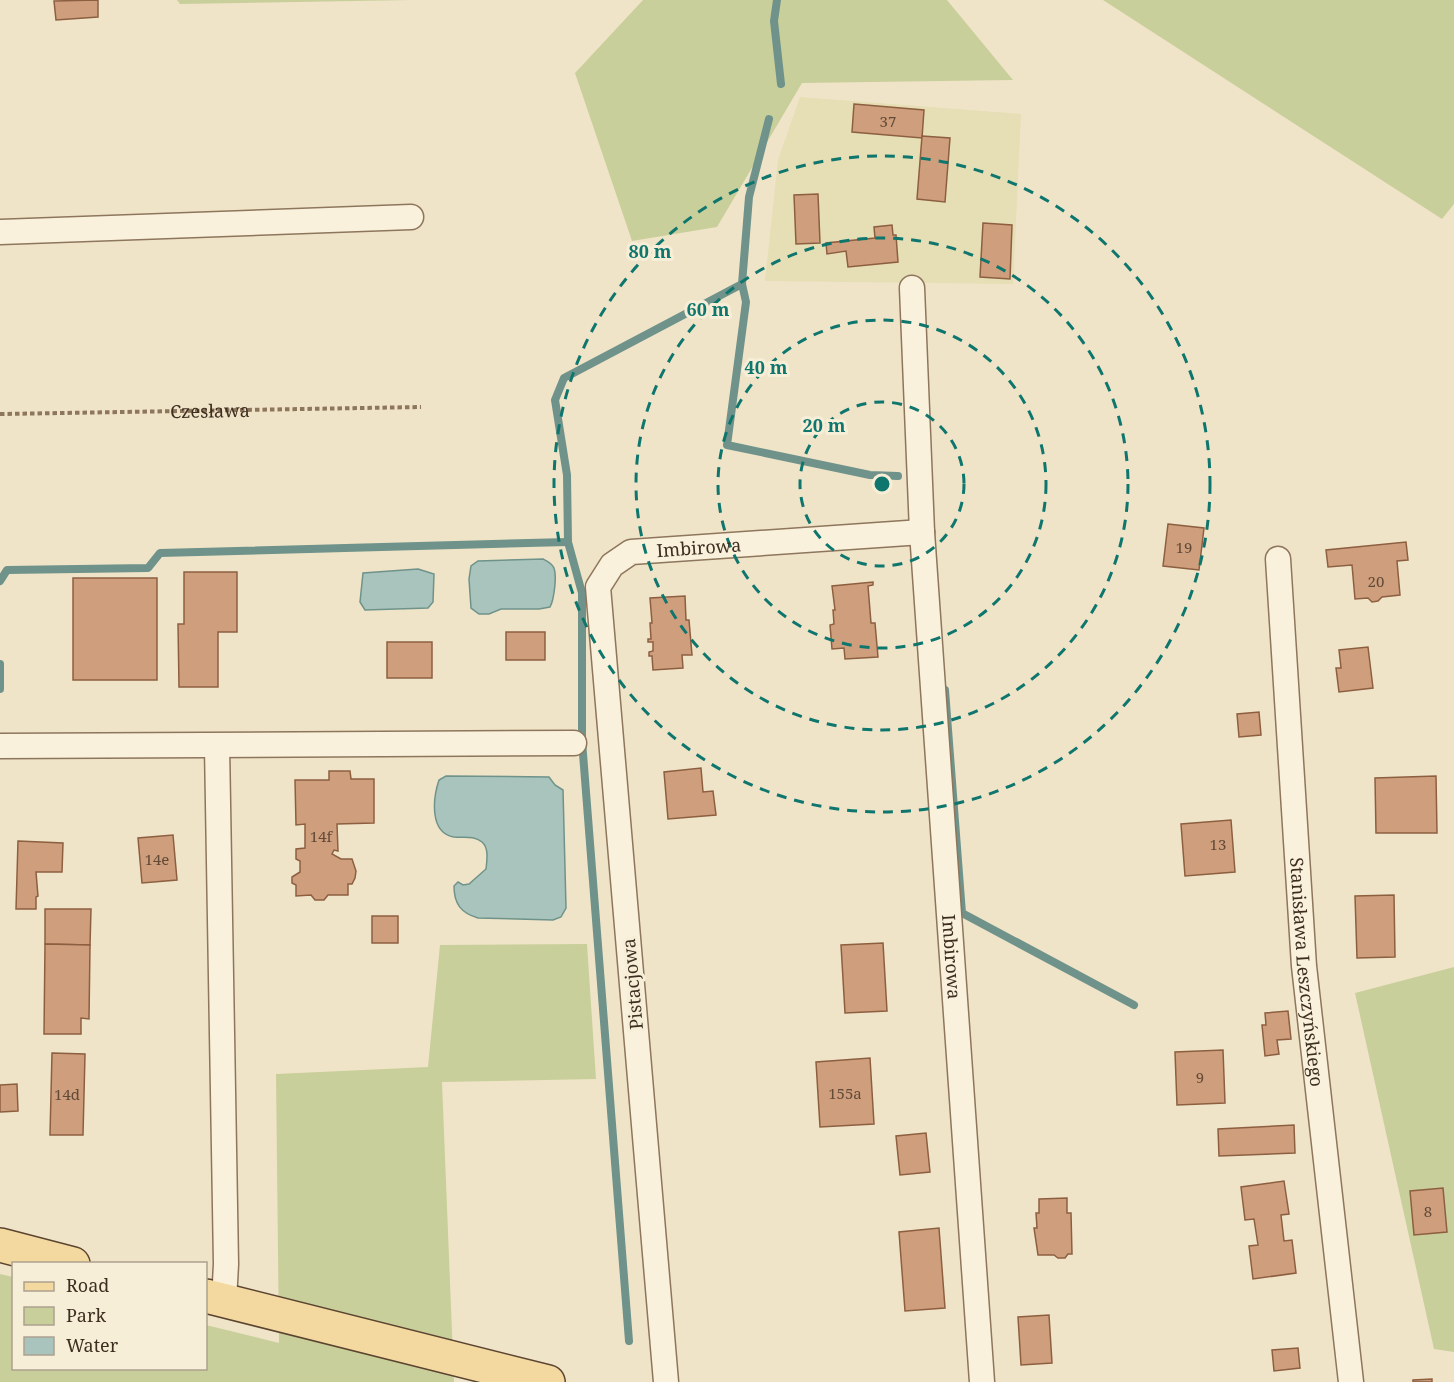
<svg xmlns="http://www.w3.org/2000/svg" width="1454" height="1382" viewBox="0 0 1454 1382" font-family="'Noto Serif',serif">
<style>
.farmland{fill:#e6deb5}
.green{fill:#c9cf9b}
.water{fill:#a9c4bc;stroke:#6f938a;stroke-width:1.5}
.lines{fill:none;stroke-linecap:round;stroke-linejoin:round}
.stream{stroke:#6f938a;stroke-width:8}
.building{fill:#cf9f7d;stroke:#8d5f41;stroke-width:1.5}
.minor-casing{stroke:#8d765c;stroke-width:27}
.primary-casing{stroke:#5b4430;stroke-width:36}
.path{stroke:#8d765c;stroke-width:4;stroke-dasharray:4.5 3;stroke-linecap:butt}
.minor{stroke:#faf1dc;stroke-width:24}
.primary{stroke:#f3d9a0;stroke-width:33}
.ring{fill:none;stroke:#0f766e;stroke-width:3;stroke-dasharray:10 8}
.labels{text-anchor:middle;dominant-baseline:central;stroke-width:6;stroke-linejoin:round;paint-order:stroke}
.number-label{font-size:15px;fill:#624a37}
.street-label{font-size:18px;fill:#3d2e20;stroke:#f7eed8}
.centre{fill:#0f766e;stroke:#f7eed8;stroke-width:3}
.ring-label{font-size:18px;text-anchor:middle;font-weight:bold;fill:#0f766e;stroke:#f7eed8;stroke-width:6;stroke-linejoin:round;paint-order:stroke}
</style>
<rect width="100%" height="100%" fill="#f0e4c8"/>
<polygon class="farmland" points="800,97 1021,114 1013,284 765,281 778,160"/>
<g class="green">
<polygon points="177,0 412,0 180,4"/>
<polygon points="643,0 947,0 1013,80 802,83 717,227 632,241 575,73"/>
<polygon points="1103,0 1454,0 1454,204 1442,219"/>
<polygon points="587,944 596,1079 442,1082 454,1382 0,1382 0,1274 13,1277 14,1368 206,1368 206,1325 279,1343 276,1074 428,1067 440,945"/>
<polygon points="1454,967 1454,1352 1434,1349 1355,993"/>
</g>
<g class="water">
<path d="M 543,559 C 547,561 552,563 554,568 C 557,576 554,600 550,607 L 539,609 L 501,609 L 489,614 L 479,614 L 471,608 L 469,579 L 471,566 L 478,561 Z"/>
<polygon points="418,569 434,574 433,602 428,608 365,610 360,602 363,573"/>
<path d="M 446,776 L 549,777 L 555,785 L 563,790 L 566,908 L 561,917 L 553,920 L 478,918 C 461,913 454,904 454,886 L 458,882 L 463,885 L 469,884 L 486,869 C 487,860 489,848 482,842 C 474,835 463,838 454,837 C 429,833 433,798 439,780 Z"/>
</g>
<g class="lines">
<g class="stream">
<polyline points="777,0 774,21 781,84"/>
<polyline points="742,284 746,302 727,445 870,475 898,476"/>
<polyline points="0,581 7,570 148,568 160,553 568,542"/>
<polyline points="0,664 0,689"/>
<polyline points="945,690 962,913 1134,1005"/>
<polyline points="629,1341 582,741 582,593 568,542 567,475 555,400 564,378 742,284 749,197 769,119"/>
</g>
</g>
<g class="building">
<polygon points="98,0 98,17 56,20 54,1"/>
<polygon points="854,104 924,110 922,138 852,132"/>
<polygon points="922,136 950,138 945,202 917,199"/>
<polygon points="818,194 820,243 796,244 794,195"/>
<polygon points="983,223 1012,225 1010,279 980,277"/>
<polygon points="892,225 893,235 896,235 898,262 848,267 846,251 827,254 826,243 875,238 874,227"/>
<polygon points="1168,524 1204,528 1199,570 1163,566"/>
<polygon points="1406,542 1408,560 1397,561 1400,595 1382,597 1378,601 1372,602 1368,598 1355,599 1352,565 1328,567 1326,550"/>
<polygon points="184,572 237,572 237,632 218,632 218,687 179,687 178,624 184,624"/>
<rect x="73" y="578" width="84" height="102"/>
<polygon points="873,582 873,585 868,586 871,623 875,623 878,657 845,659 844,648 832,649 830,625 834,624 833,610 835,610 832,586"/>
<polygon points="685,596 686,620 689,620 692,655 682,655 683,668 653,670 652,656 649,656 649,652 653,651 653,642 648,642 648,639 651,639 650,623 652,623 650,598"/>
<rect x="506" y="632" width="39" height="28"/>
<rect x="387" y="642" width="45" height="36"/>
<polygon points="1368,647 1373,688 1339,692 1336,668 1341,668 1339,650"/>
<polygon points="1259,712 1261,735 1239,737 1237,714"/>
<polygon points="701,768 703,792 713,791 716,815 668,819 664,772"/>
<polygon points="329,771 350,771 351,779 374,779 374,823 337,824 338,851 334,850 332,854 341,859 352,859 356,871 355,878 352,884 348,884 348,895 328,895 324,900 315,900 311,895 296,896 296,885 292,883 292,877 300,872 300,861 296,859 296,849 305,848 305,824 296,825 295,780 329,780"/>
<polygon points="1436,776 1437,833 1376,833 1375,778"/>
<polygon points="1231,820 1235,872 1185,876 1181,824"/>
<polygon points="173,835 177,880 142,883 138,838"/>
<polygon points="18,841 63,843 62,872 36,872 38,896 36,897 36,909 16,909"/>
<polygon points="1394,895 1395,957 1357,958 1355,896"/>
<polygon points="45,909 91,909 90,945 45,944"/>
<rect x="372" y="916" width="26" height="27"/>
<polygon points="883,943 887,1011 845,1013 841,945"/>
<polygon points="45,944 90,945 89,1019 81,1018 81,1034 44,1034"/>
<polygon points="1288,1011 1291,1039 1277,1040 1279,1054 1265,1056 1262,1025 1266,1025 1265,1013"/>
<polygon points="1223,1050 1225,1103 1177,1105 1175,1052"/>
<polygon points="52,1053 85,1054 83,1135 50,1135"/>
<polygon points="870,1058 874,1124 820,1127 816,1062"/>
<polygon points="17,1084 18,1111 0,1112 0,1085"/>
<polygon points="1294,1125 1295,1153 1219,1156 1218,1129"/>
<polygon points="926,1133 930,1172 900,1175 896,1136"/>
<polygon points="1284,1181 1289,1214 1281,1215 1284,1241 1292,1240 1296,1273 1253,1279 1249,1246 1258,1245 1254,1219 1245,1220 1241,1187"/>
<polygon points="1443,1188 1447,1232 1414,1235 1410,1191"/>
<polygon points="1067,1198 1067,1213 1071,1213 1072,1254 1068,1254 1065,1258 1058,1258 1054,1255 1038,1255 1034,1228 1037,1228 1036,1213 1039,1213 1039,1199"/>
<polygon points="939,1228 945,1308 905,1311 899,1232"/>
<polygon points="1049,1315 1052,1363 1021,1365 1018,1317"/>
<polygon points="1298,1348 1300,1368 1274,1371 1272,1350"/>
<polygon points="1432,1379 1432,1382 1413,1382 1413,1380"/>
</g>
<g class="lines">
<defs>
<g id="minor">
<polyline points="0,232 411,217"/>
<path id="s2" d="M 912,288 L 922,532 L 982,1382"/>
<path id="s3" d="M 1278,559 L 1304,966 L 1351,1382"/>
<polyline points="0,746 574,743"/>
<polyline points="217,746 226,1264 224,1301"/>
<path id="s4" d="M 666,1382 L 598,587 L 612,565 L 631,552 L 922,532"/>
</g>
<g id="primary">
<polyline points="0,1245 73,1264"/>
<polyline points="206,1296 548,1382"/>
</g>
</defs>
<use href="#minor" class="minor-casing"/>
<use href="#primary" class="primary-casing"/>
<path class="path" id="s1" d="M 0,414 L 421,407"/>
<use href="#minor" class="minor"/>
<use href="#primary" class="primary"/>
</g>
<g class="ring">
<circle cx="882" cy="484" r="82"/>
<circle cx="882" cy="484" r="164"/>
<circle cx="882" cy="484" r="246"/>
<circle cx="882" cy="484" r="328"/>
</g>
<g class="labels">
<g class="number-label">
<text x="888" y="121">37</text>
<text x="1184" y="547">19</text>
<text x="1376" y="581">20</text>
<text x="321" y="836">14f</text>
<text x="1218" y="844">13</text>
<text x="157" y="859">14e</text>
<text x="1200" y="1077">9</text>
<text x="845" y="1093">155a</text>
<text x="67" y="1094">14d</text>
<text x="1428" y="1211">8</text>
</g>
<g class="street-label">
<text stroke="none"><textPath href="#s1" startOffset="210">Czesława</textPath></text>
<text stroke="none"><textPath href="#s4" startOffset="915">Imbirowa</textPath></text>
<text stroke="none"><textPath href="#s2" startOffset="670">Imbirowa</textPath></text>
<text stroke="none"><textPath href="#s3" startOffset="414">Stanisława Leszczyńskiego</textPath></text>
<text transform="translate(632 984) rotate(-95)">Pistacjowa</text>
</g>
</g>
<circle cx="882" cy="484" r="9" class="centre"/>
<g class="ring-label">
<text x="650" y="258">80 m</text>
<text x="708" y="316">60 m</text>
<text x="766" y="374">40 m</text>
<text x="824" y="432">20 m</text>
</g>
<rect x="12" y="1262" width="195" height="108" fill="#f7eed8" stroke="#ada18e" stroke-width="1.5"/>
<rect x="24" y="1282" width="30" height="9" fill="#f3d9a0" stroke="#ada18e" stroke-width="1.5"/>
<text x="66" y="1292" font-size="18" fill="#3d2e20">Road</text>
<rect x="24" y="1307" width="30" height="18" fill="#c9cf9b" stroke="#ada18e" stroke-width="1.5"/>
<text x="66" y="1322" font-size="18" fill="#3d2e20">Park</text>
<rect x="24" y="1337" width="30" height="18" fill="#a9c4bc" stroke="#ada18e" stroke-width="1.5"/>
<text x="66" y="1352" font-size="18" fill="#3d2e20">Water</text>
</svg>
